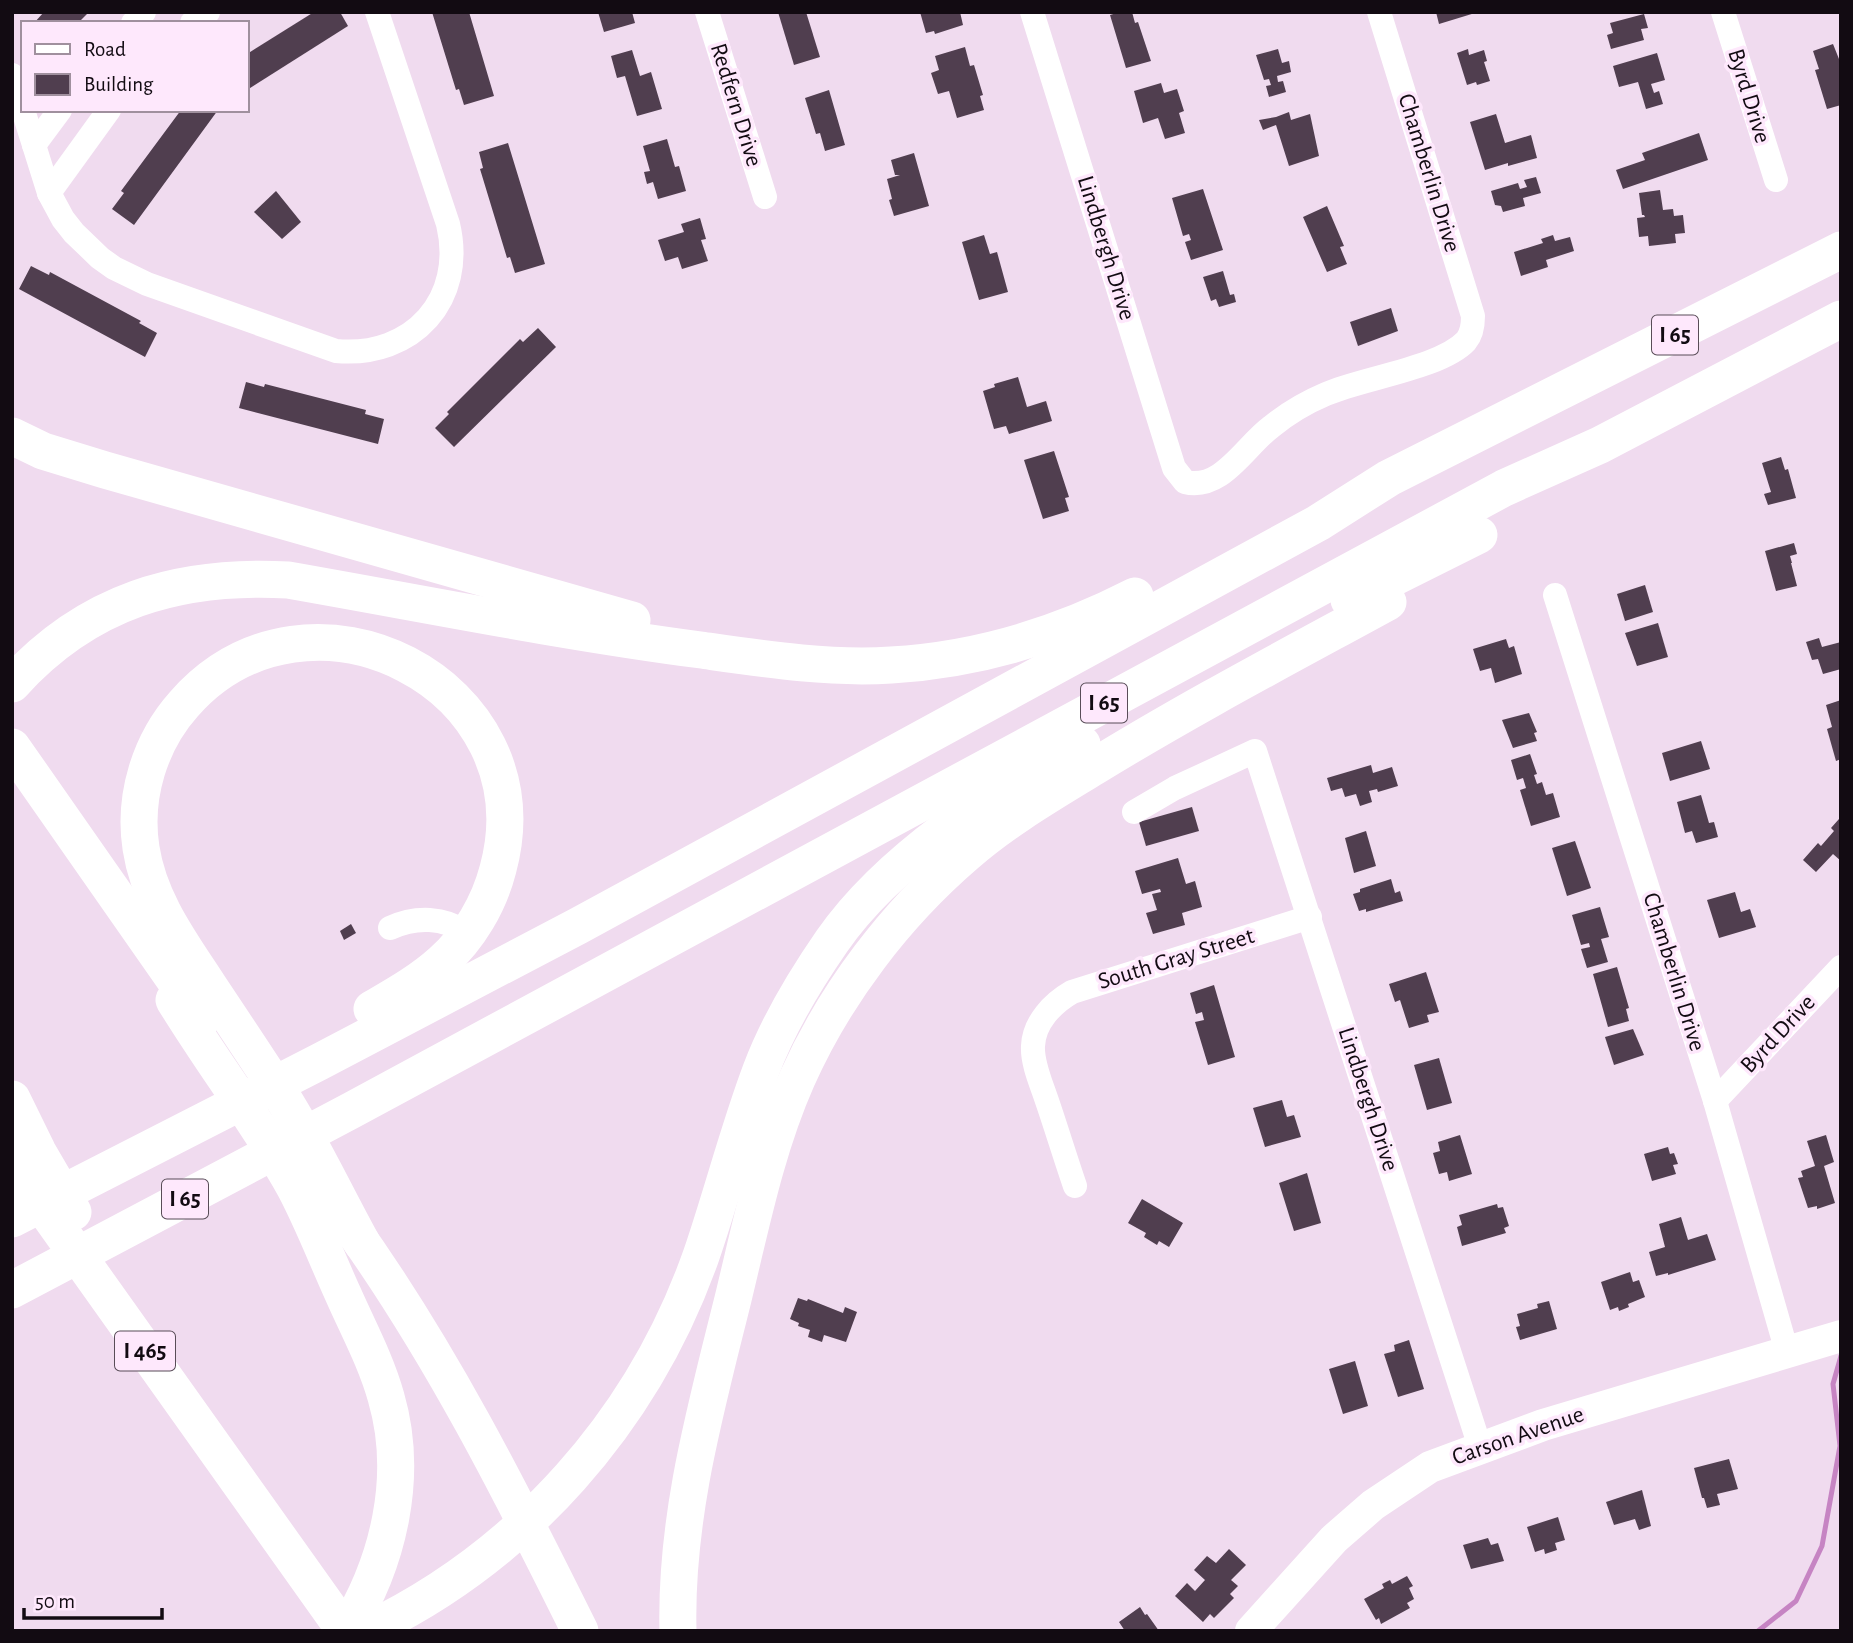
<svg xmlns="http://www.w3.org/2000/svg" width="1853" height="1643" viewBox="0 0 1853 1643" font-family="'Alegreya Sans',sans-serif">
<style>
.lines{fill:none;stroke-linecap:round;stroke-linejoin:round}
.stream{stroke:#c684c3;stroke-width:5}
.building{fill:#503e4f}
.minor{stroke:#fff;stroke-width:24}
.major{stroke:#fff;stroke-width:32}
.highway{stroke:#fff;stroke-width:37}
.labels{text-anchor:middle;dominant-baseline:central;stroke-width:7;stroke-linejoin:round;paint-order:stroke}
.shield{fill:#fee8fc;stroke:#594d58;stroke-width:2}
.shield-label{font-size:23px;font-weight:bold;fill:#120b12}
.street-label{font-size:24px;fill:#120b12;stroke:#fee8fc}
</style>
<rect width="100%" height="100%" fill="#f0dbef"/>
<g class="lines">
<polyline class="stream" points="1758,1631 1796,1601 1822,1546 1840,1446 1833,1384 1841,1356"/>
</g>
<g class="building">
<polygon points="44,12 89,12 78,23 34,23"/>
<polygon points="314,12 340,12 348,26 247,90 247,54"/>
<polygon points="432,12 469,12 494,96 464,105 459,89 456,90"/>
<polygon points="598,12 632,12 635,23 604,32"/>
<polygon points="778,12 806,12 820,57 794,65"/>
<polygon points="920,12 960,12 963,25 935,34 934,31 926,33"/>
<polygon points="1120,12 1132,12 1135,23 1138,22 1151,61 1126,68 1110,15"/>
<polygon points="1436,12 1475,12 1475,13 1439,24"/>
<polygon points="1644,14 1648,28 1641,29 1644,40 1611,49 1607,35 1613,33 1610,23"/>
<polygon points="1833,44 1841,64 1841,105 1827,109 1815,70 1819,69 1813,51"/>
<polygon points="965,47 970,66 974,65 983,95 980,96 984,110 957,118 949,91 938,94 931,73 939,70 935,56"/>
<polygon points="1278,49 1282,63 1289,61 1291,72 1277,76 1278,82 1283,81 1286,92 1269,97 1266,86 1271,85 1269,79 1264,80 1256,55"/>
<polygon points="1468,49 1469,55 1484,50 1487,61 1484,62 1490,81 1477,85 1476,82 1467,85 1457,53"/>
<polygon points="632,50 640,76 651,72 662,109 637,116 625,76 617,78 611,56"/>
<polygon points="1657,53 1665,80 1651,84 1654,93 1659,91 1663,104 1646,109 1638,82 1619,87 1613,66"/>
<polygon points="1161,83 1164,93 1177,89 1184,111 1179,113 1185,133 1165,139 1158,118 1143,123 1134,91"/>
<polygon points="829,90 845,145 825,151 820,133 816,134 805,98"/>
<polygon points="181,110 218,110 134,225 112,209 124,193 121,191"/>
<polygon points="1289,112 1291,120 1310,114 1319,156 1289,166 1276,125 1263,130 1259,120 1276,117"/>
<polygon points="1496,114 1505,143 1531,135 1537,158 1508,166 1508,163 1485,170 1470,122"/>
<polygon points="1699,133 1708,160 1623,189 1616,170 1645,160 1642,153"/>
<polygon points="667,139 675,167 679,166 686,191 658,199 653,182 647,184 644,172 650,171 643,146"/>
<polygon points="508,143 545,264 515,273 510,257 507,258 480,169 483,168 479,152"/>
<polygon points="914,153 929,206 894,216 889,200 892,199 887,179 900,175 895,175 891,160"/>
<polygon points="1536,177 1541,193 1523,198 1525,206 1503,212 1501,206 1495,205 1491,191 1518,183 1520,189 1527,187 1524,180"/>
<polygon points="1203,189 1223,250 1191,260 1185,242 1191,240 1189,234 1183,236 1172,198"/>
<polygon points="1660,190 1663,210 1673,209 1674,216 1683,215 1685,233 1675,234 1676,243 1649,246 1648,236 1639,237 1637,218 1645,217 1644,215 1642,215 1639,193"/>
<polygon points="276,191 301,222 282,239 254,212"/>
<polygon points="1327,206 1344,246 1340,247 1347,264 1327,272 1303,217"/>
<polygon points="700,218 706,239 701,240 708,261 682,269 678,257 665,261 658,240 684,232 681,224"/>
<polygon points="984,235 990,254 997,252 1008,292 979,300 962,242"/>
<polygon points="1553,235 1555,241 1570,237 1574,251 1546,260 1548,267 1521,276 1514,252 1543,243 1541,239"/>
<polygon points="31,266 49,275 50,272 141,321 139,323 157,333 145,357 19,289"/>
<polygon points="1223,271 1230,295 1234,294 1236,302 1219,307 1216,299 1211,301 1203,277"/>
<polygon points="1391,308 1398,331 1358,346 1350,322"/>
<polygon points="538,328 556,347 454,447 435,428 449,414 447,412 520,339 523,342"/>
<polygon points="1018,377 1027,407 1046,401 1052,421 1009,434 1006,426 994,429 983,391 995,387 994,384"/>
<polygon points="246,382 264,387 265,384 366,410 365,414 384,419 378,444 239,408"/>
<polygon points="1054,451 1069,497 1065,498 1069,511 1043,519 1024,460"/>
<polygon points="1781,457 1785,470 1788,469 1796,498 1768,505 1764,494 1771,492 1762,463"/>
<polygon points="1794,543 1797,554 1790,556 1792,563 1791,563 1797,586 1776,591 1765,551"/>
<polygon points="1645,585 1653,612 1625,621 1617,594"/>
<polygon points="1658,623 1668,657 1637,666 1625,633"/>
<polygon points="1819,638 1822,647 1841,642 1841,669 1823,674 1818,659 1812,660 1806,642"/>
<polygon points="1506,639 1509,648 1514,646 1522,674 1495,683 1491,668 1480,671 1473,649"/>
<polygon points="1841,700 1841,759 1836,761 1827,729 1832,727 1826,705"/>
<polygon points="1529,713 1537,732 1534,733 1537,741 1513,748 1502,720"/>
<polygon points="1701,741 1710,769 1670,781 1662,753"/>
<polygon points="1530,754 1537,774 1534,775 1537,784 1542,782 1546,795 1553,793 1560,817 1531,826 1520,790 1526,788 1523,778 1517,780 1511,760"/>
<polygon points="1371,765 1373,773 1392,767 1398,786 1378,792 1377,789 1369,791 1372,802 1360,806 1356,794 1345,797 1342,788 1331,791 1327,778"/>
<polygon points="1701,795 1709,823 1714,822 1718,837 1696,843 1692,831 1685,833 1677,802"/>
<polygon points="1192,807 1199,831 1146,846 1139,822"/>
<polygon points="1839,819 1841,861 1833,854 1816,872 1803,860 1818,843 1821,846 1834,831 1831,828"/>
<polygon points="1366,831 1376,866 1354,873 1345,838"/>
<polygon points="1575,841 1591,888 1567,896 1552,848"/>
<polygon points="1178,858 1186,884 1195,881 1202,907 1182,913 1185,925 1153,934 1146,913 1157,910 1152,894 1161,892 1160,889 1142,894 1135,871"/>
<polygon points="1391,879 1395,893 1400,891 1403,901 1366,912 1366,909 1359,911 1353,894 1360,892 1360,889"/>
<polygon points="1735,892 1741,912 1750,909 1756,927 1719,938 1707,900"/>
<polygon points="1600,907 1609,937 1601,939 1608,962 1587,968 1581,949 1590,947 1589,943 1581,945 1572,915"/>
<polygon points="351,924 356,933 344,940 340,931"/>
<polygon points="1617,967 1629,1008 1626,1009 1629,1021 1608,1027 1593,974"/>
<polygon points="1426,972 1439,1012 1427,1015 1429,1022 1409,1028 1400,1000 1395,1002 1389,984"/>
<polygon points="1214,985 1235,1057 1208,1065 1195,1022 1204,1020 1202,1012 1196,1014 1190,993"/>
<polygon points="1633,1029 1644,1055 1614,1065 1605,1037"/>
<polygon points="1439,1058 1452,1103 1427,1110 1414,1065"/>
<polygon points="1282,1100 1287,1117 1294,1115 1301,1137 1265,1147 1253,1108"/>
<polygon points="1460,1135 1472,1174 1449,1181 1447,1172 1439,1174 1433,1153 1440,1151 1438,1142"/>
<polygon points="1826,1135 1834,1162 1824,1166 1835,1203 1817,1209 1817,1206 1808,1208 1798,1178 1803,1177 1801,1171 1815,1166 1807,1141"/>
<polygon points="1668,1147 1670,1154 1674,1153 1678,1164 1673,1165 1676,1174 1652,1181 1644,1154"/>
<polygon points="1307,1173 1321,1223 1294,1231 1279,1183"/>
<polygon points="1142,1199 1183,1223 1169,1247 1159,1241 1157,1245 1144,1237 1146,1233 1128,1223"/>
<polygon points="1497,1204 1498,1208 1503,1207 1509,1226 1504,1228 1506,1233 1462,1246 1457,1227 1462,1225 1459,1215"/>
<polygon points="1681,1217 1688,1240 1707,1234 1716,1260 1668,1275 1668,1273 1656,1276 1649,1252 1665,1247 1659,1224"/>
<polygon points="1630,1272 1633,1282 1639,1280 1645,1297 1628,1304 1629,1307 1619,1311 1618,1307 1610,1310 1601,1282"/>
<polygon points="798,1298 807,1301 808,1299 843,1313 845,1307 857,1312 846,1342 824,1335 822,1342 808,1337 810,1330 798,1326 799,1323 790,1319"/>
<polygon points="1549,1301 1557,1329 1520,1340 1516,1327 1520,1326 1517,1314 1538,1308 1537,1304"/>
<polygon points="1409,1340 1424,1389 1398,1397 1384,1354 1395,1351 1394,1345"/>
<polygon points="1355,1361 1368,1406 1343,1414 1329,1369"/>
<polygon points="1729,1459 1738,1489 1717,1494 1720,1505 1707,1508 1704,1498 1702,1498 1694,1468"/>
<polygon points="1642,1490 1651,1526 1639,1530 1635,1519 1614,1525 1606,1502"/>
<polygon points="1558,1517 1565,1540 1555,1543 1557,1550 1545,1554 1544,1549 1535,1552 1527,1527"/>
<polygon points="1488,1538 1491,1545 1498,1543 1504,1561 1471,1569 1463,1545"/>
<polygon points="1229,1549 1246,1565 1231,1580 1238,1586 1230,1594 1234,1598 1214,1618 1210,1614 1203,1622 1175,1596 1187,1583 1195,1591 1205,1580 1194,1570 1207,1556 1216,1563"/>
<polygon points="1407,1576 1413,1586 1409,1588 1414,1599 1407,1603 1410,1608 1381,1624 1379,1618 1376,1620 1364,1599 1384,1588 1382,1584 1390,1580 1392,1584"/>
<polygon points="1140,1607 1145,1615 1147,1614 1159,1631 1125,1631 1119,1622"/>
</g>
<g class="lines">
<g class="minor">
<polyline points="707,12 765,197"/>
<path d="M 1032,12 L 1174,468 L 1185,482 C 1222,491 1245,446 1271,427 C 1288,413 1307,402 1326,394 C 1362,378 1441,368 1466,341 C 1472,334 1473,325 1473,316 L 1379,12"/>
<polyline points="1723,12 1776,180"/>
<polyline points="133,23 144,12"/>
<polyline points="192,23 208,12"/>
<polyline points="12,75 23,109"/>
<path d="M 23,110 L 49,193 L 63,219 L 74,233 L 100,258 L 114,268 L 147,284 L 336,351 C 413,358 466,299 448,224 L 377,12"/>
<polyline points="34,145 60,110"/>
<polyline points="49,193 109,110"/>
<polyline points="1555,595 1715,1101 1787,1352"/>
<polyline points="1134,812 1175,788 1255,751 1480,1447"/>
<path d="M 390,928 C 416,916 444,917 467,933"/>
<polyline points="1715,1101 1841,967"/>
<path d="M 1075,1186 C 1065,1157 1056,1127 1046,1098 C 1041,1083 1032,1063 1033,1046 C 1034,1022 1053,1003 1072,992 L 1310,917"/>
</g>
<polyline class="major" points="1251,1631 1334,1539 1373,1505 1430,1467 1543,1425 1841,1336"/>
<g class="highway">
<polyline points="12,436 43,451 105,470 632,620"/>
<polyline points="1349,600 1479,535"/>
<path d="M 12,684 C 87,601 178,574 288,580 C 425,604 563,632 701,650 C 764,659 828,669 891,665 C 977,660 1059,635 1135,596"/>
<polyline points="12,747 202,1019"/>
<path d="M 174,1000 C 213,1064 259,1123 295,1188 C 313,1222 327,1259 343,1294 C 358,1328 376,1361 386,1397 C 409,1476 389,1562 346,1631"/>
<polyline points="12,1099 38,1152 73,1212"/>
<polyline points="12,1163 345,1631"/>
<polyline points="12,1219 319,1062 578,926 1318,523 1389,478 1841,250"/>
<path d="M 348,1223 C 440,1351 510,1490 580,1631"/>
<path d="M 362,1243 C 335,1194 311,1142 281,1095 C 257,1058 233,1022 209,986 C 181,943 149,901 141,848 C 133,796 150,742 184,704 C 308,563 548,684 498,869 C 489,904 469,938 442,962 C 421,981 396,995 372,1009"/>
<polyline points="12,1290 352,1110 1504,488 1600,445 1841,319"/>
<path d="M 366,1631 C 523,1556 643,1420 701,1256 C 722,1195 738,1131 761,1070 C 778,1025 805,980 832,941 C 889,859 996,790 1082,744"/>
<path d="M 678,1631 C 675,1517 706,1408 733,1299 C 751,1225 766,1149 797,1079 C 835,994 895,915 966,854 C 1005,820 1050,794 1094,767 C 1190,708 1289,656 1388,602"/>
</g>
</g>
<g class="labels">
<g class="shield">
<rect x="1652" y="315.5" width="46" height="39" rx="5"/>
<rect x="1081" y="683.5" width="46" height="39" rx="5"/>
<rect x="162" y="1179.5" width="46" height="39" rx="5"/>
<rect x="115" y="1331.5" width="60" height="39" rx="5"/>
</g>
<g class="shield-label">
<text x="1675" y="335">I 65</text>
<text x="1104" y="703">I 65</text>
<text x="185" y="1199">I 65</text>
<text x="145" y="1351">I 465</text>
</g>
<g class="street-label">
<text transform="translate(1749 96) rotate(73)">Byrd Drive</text>
<text transform="translate(736 105) rotate(73)">Redfern Drive</text>
<text transform="translate(1429 173) rotate(73)">Chamberlin Drive</text>
<text transform="translate(1106 248) rotate(73)">Lindbergh Drive</text>
<text transform="translate(1176 959) rotate(-17)">South Gray Street</text>
<text transform="translate(1674 972) rotate(73)">Chamberlin Drive</text>
<text transform="translate(1778 1034) rotate(-47)">Byrd Drive</text>
<text transform="translate(1368 1099) rotate(72)">Lindbergh Drive</text>
<text transform="translate(1518 1436) rotate(-19)">Carson Avenue</text>
</g>
</g>
<rect width="1853" height="1643" fill="none" stroke="#120b12" stroke-width="28"/>
<rect x="21" y="21" width="228" height="91" fill="#fee8fc" stroke="#a0909e" stroke-width="2"/>
<rect x="35" y="44" width="35" height="10" fill="#ffffff" stroke="#a0909e" stroke-width="2"/>
<text x="84" y="56" font-size="21" fill="#120b12">Road</text>
<rect x="35" y="74" width="35" height="21" fill="#503e4f" stroke="#a0909e" stroke-width="2"/>
<text x="84" y="91" font-size="21" fill="#120b12">Building</text>
<path d="M24 1608v10h138v-10" fill="none" stroke="#120b12" stroke-width="3.5"/>
<text x="35" y="1608" font-size="21" fill="#120b12" stroke="#fee8fc" stroke-width="5" paint-order="stroke">50 m</text>
</svg>
